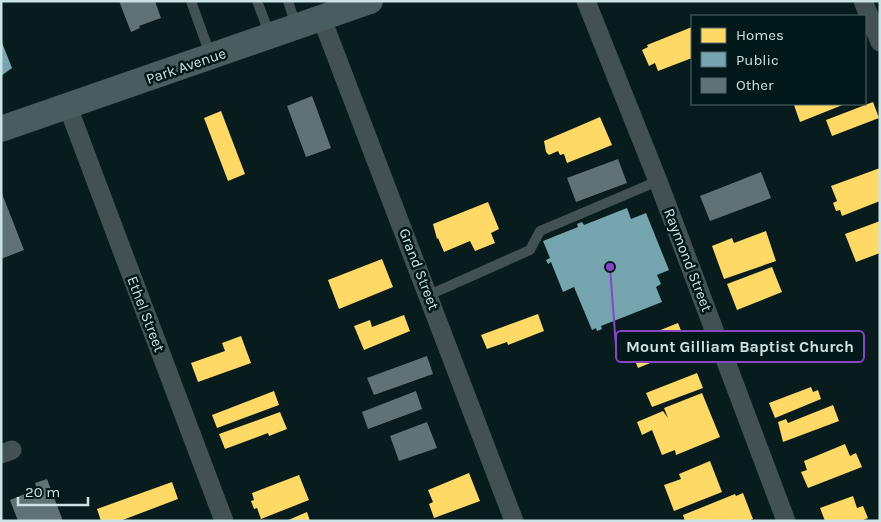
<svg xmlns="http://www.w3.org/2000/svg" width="881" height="522" viewBox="0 0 881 522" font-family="Karla,sans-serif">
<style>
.homes{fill:#ffd966}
.public{fill:#76a5af}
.building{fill:#607273}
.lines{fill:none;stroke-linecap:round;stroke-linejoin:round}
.service{stroke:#425253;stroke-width:10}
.minor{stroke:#425253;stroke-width:19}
.secondary{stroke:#4a5d5e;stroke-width:26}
.labels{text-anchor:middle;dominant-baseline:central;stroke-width:5;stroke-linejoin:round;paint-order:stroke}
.street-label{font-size:15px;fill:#cbe2e4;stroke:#02181a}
.leader{fill:none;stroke:#8747c5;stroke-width:2}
.callout-dot{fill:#8747c5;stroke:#02181a;stroke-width:2}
.callout{fill:#02181a;stroke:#8747c5;stroke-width:2}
.callout-label{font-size:16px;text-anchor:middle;font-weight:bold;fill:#cbe2e4}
</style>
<rect width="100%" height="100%" fill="#091c1d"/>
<g class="homes">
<polygon points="692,27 692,58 658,71 655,63 649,66 642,50 648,47 647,45"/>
<polygon points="873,102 879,118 832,136 826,120"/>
<polygon points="798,104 845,104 800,122 794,105"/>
<polygon points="221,111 245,174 228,181 204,118"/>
<polygon points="600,117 612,145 567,163 564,154 560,155 558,151 549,155 546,152 544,141"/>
<polygon points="880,168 880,201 842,216 840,210 836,211 833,203 837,201 831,186"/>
<polygon points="488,202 499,229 491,233 495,243 475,251 470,241 444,252 438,238 437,239 433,224"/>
<polygon points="880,221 880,253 856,262 845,234"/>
<polygon points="766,231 776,261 724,279 712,246 732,238 734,243"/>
<polygon points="382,259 393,287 339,309 328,280"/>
<polygon points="772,267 782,292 737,310 727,284"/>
<polygon points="538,314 544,331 508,345 507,342 487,349 481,335"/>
<polygon points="404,315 410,331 364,350 354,326 370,320 372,327"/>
<polygon points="678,323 684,338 678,340 682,350 638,368 628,343"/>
<polygon points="241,336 251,363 198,382 191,363 225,351 222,343"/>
<polygon points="697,373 703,388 652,407 646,393"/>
<polygon points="811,387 813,392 818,390 821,399 775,418 769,403"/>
<polygon points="274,391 279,405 217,428 212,415"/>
<polygon points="702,393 720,437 676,455 675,450 662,455 652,430 642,435 637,422 663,411 668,418 664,408"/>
<polygon points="833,405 839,421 783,442 778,422 786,419 788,423"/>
<polygon points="280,412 287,429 269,436 268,433 225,449 219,434"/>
<polygon points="845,444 850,456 856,453 862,467 808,488 801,472 807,470 804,461"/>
<polygon points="710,461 722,492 674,511 664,485 681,479 679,474"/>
<polygon points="469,473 480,501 434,518 429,504 433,502 428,490"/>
<polygon points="299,475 309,500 261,519 257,508 254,509 251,501 254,500 252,493"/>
<polygon points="172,482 178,499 120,521 101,521 97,509"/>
<polygon points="743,493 753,519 748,521 685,521 683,515 735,494 736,496"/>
<polygon points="853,496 857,508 863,506 868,518 861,521 825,521 820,508"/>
<polygon points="307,512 310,521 286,521"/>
</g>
<g class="public">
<polygon points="1,40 12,68 1,76"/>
<polygon points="627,208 631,219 646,213 669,270 657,275 661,284 656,287 662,302 601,326 602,329 597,331 596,328 592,330 574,287 563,292 551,262 548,264 546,260 550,258 543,241 578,227 577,224 582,222 584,225"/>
</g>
<g class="building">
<polygon points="119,1 155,1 161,18 139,26 140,28 131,32"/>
<polygon points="312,96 331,148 306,157 287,106"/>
<polygon points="618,159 627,183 576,202 567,178"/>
<polygon points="761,172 771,198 710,221 700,196"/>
<polygon points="1,191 24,250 1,259"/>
<polygon points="427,356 433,374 374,395 367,378"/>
<polygon points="416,391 422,409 368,429 362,412"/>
<polygon points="427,422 437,448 399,461 390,436"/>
<polygon points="47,479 63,521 18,521 10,500 37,489 35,483"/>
</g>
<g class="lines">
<g class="service">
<polyline points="191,1 211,57"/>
<polyline points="257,1 270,35"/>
<polyline points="288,1 296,26"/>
<polyline points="429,295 530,250 540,231 658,181"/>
</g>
<g class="minor">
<polyline points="586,1 658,181 786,521"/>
<polyline points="863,1 880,42"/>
<polyline points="322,19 514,521"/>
<polyline points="68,107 224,521"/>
<polyline points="1,454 12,450"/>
</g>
<polyline class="secondary" points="1,129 370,1"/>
</g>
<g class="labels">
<g class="street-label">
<text transform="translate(186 66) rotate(-19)">Park Avenue</text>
<text transform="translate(688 260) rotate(69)">Raymond Street</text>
<text transform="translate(419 269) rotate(69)">Grand Street</text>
<text transform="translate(146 314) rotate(69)">Ethel Street</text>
</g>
</g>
<path class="leader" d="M610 267L616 347"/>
<circle class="callout-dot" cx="610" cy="267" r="5"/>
<rect class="callout" x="616" y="331" width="248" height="31" rx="5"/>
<g class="callout-label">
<text x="740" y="352">Mount Gilliam Baptist Church</text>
</g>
<rect width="881" height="522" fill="none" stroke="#cbe2e4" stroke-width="5"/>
<rect x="691" y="15" width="175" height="90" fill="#02181a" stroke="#52696b"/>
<rect x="701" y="28" width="25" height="15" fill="#ffd966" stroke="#52696b"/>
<text x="736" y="40" font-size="15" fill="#cbe2e4">Homes</text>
<rect x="701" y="52" width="25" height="15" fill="#76a5af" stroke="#52696b"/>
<text x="736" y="65" font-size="15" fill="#cbe2e4">Public</text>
<rect x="701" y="78" width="25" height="15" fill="#607273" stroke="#52696b"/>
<text x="736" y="90" font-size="15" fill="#cbe2e4">Other</text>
<path d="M18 497v8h70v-8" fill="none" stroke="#cbe2e4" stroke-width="2.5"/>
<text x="25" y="497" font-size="15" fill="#cbe2e4" stroke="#02181a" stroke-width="4" paint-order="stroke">20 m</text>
</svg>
